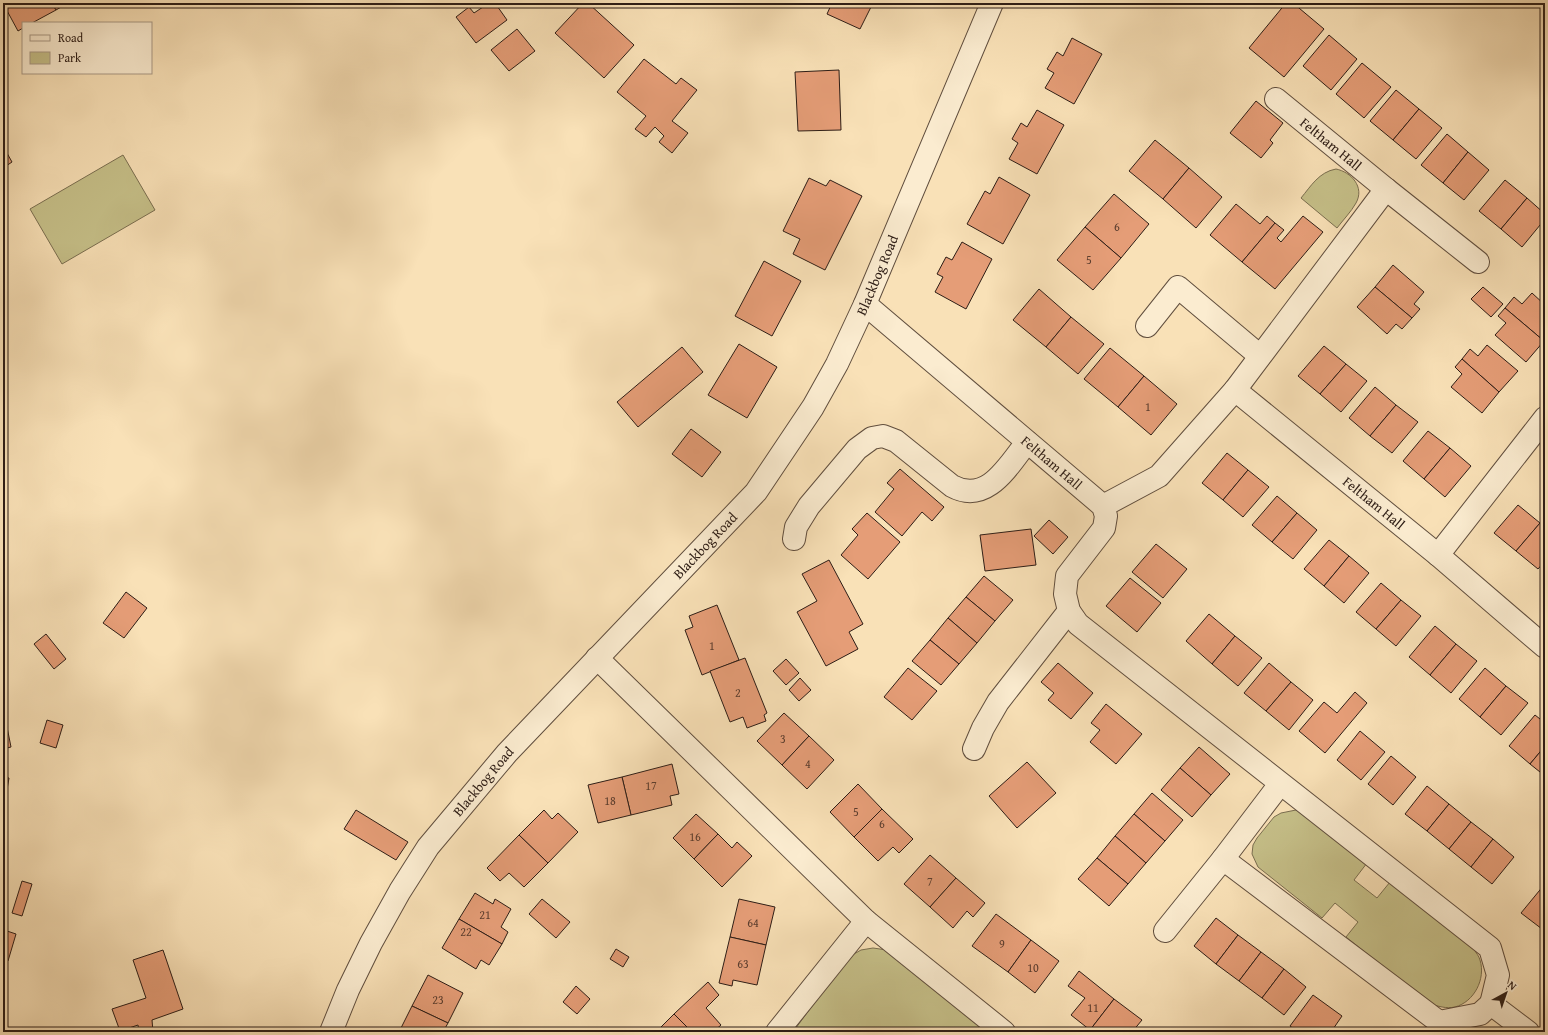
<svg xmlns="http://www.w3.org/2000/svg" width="1548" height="1035" viewBox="0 0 1548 1035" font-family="'Gentium Book Plus',serif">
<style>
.green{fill:#c6c089;stroke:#7a6e50}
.building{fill:#e59d77;stroke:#2d1d16}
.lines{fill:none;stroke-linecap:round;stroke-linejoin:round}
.minor-casing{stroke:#604e3e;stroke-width:24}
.minor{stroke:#fbecd0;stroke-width:22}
.labels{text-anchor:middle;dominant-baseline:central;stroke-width:3;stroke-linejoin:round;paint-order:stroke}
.number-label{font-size:12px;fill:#5b3d2e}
.street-label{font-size:14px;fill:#2d1d16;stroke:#fbecd0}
</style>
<rect width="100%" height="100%" fill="#f9e1b7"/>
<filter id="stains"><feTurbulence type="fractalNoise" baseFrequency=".005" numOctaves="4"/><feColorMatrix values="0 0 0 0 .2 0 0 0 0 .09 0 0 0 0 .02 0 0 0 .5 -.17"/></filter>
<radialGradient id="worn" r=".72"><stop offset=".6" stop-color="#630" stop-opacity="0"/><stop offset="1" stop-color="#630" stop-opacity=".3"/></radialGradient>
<g class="green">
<polygon points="123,155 155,210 62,264 30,209"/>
<path d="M 1336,169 C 1351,172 1365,187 1356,203 C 1351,212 1343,220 1337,228 L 1301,198 C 1311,186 1319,172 1336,169 Z"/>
<path d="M 1296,810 L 1302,812 L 1367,863 L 1354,880 L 1377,898 L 1390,882 L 1474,949 C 1476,953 1479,956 1480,960 C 1486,979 1474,1002 1455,1007 C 1446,1009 1438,1006 1430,1004 L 1346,937 L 1358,922 L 1335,903 L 1322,918 L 1258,867 L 1252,854 L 1253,845 L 1257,838 L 1274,817 L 1281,813 Z"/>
<polygon points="873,948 887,950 988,1032 793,1032 847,958 861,950"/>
</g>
<g class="building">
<polygon points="12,3 52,3 56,10 32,23 23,23 23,28 18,31 5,7"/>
<polygon points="52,3 68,3 56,10"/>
<polygon points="489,3 495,3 507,20 476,43 456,17 469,7 474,13"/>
<polygon points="583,3 588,3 634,45 604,78 555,33"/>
<polygon points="832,3 873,3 860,29 827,14"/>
<polygon points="1286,3 1293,3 1324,29 1284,77 1249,48"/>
<polygon points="517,29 535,51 509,71 491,50"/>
<polygon points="1329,35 1357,59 1331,90 1303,66"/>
<polygon points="1072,38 1102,54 1074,104 1045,88 1054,73 1047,69 1057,52 1063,56"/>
<polygon points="644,59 676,84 681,78 697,90 672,121 688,133 672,153 659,142 664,136 655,127 646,137 635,129 646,116 617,92"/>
<polygon points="1362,63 1391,87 1364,118 1336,94"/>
<polygon points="839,70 841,130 798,131 795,72"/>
<polygon points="1396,90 1419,109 1393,140 1370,121"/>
<polygon points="1256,101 1283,123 1270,140 1273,143 1261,158 1230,133"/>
<polygon points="1419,109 1442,128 1416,159 1393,140"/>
<polygon points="1037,110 1064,125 1037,174 1009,159 1018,143 1012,139 1021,123 1027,127"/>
<polygon points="1447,134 1468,152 1443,183 1421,165"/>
<polygon points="1155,140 1189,168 1163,199 1129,171"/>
<polygon points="3,146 12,162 3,168"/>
<polygon points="1468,152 1489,170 1464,200 1443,183"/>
<polygon points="1189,168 1222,197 1196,228 1163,199"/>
<polygon points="999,177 1030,195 1003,244 967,224 985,191 990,194"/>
<polygon points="809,178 826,186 830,180 862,196 825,270 793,254 800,239 783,231"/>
<polygon points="1505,180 1527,198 1501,229 1479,211"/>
<polygon points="1114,194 1149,224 1121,258 1085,227"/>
<polygon points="1527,198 1545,214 1545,219 1522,247 1501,229"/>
<polygon points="1236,204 1260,224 1267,216 1275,223 1242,262 1210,235"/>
<polygon points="1303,216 1323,232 1275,289 1242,262 1275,223 1284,230 1277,238 1281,242"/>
<polygon points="1085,227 1121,258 1093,290 1057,260"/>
<polygon points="962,242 992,259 966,309 935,292 943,277 937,274 946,257 952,260"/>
<polygon points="764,261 801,281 772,336 735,316"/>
<polygon points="1393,265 1424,292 1414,304 1420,309 1412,318 1375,287"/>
<polygon points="1375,287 1412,318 1402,329 1396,324 1387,334 1357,307"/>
<polygon points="1483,287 1503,304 1491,317 1471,299"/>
<polygon points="1039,289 1071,317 1046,347 1013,320"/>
<polygon points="1532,293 1545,305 1544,341 1505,308 1514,297 1522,304"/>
<polygon points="1505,308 1544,341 1526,362 1495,335 1506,323 1498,316"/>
<polygon points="1071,317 1104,344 1078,374 1046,347"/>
<polygon points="739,344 777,367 747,418 708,395"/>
<polygon points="1487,345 1518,371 1499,392 1462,359 1470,349 1478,356"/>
<polygon points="1324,346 1346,364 1320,394 1298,376"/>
<polygon points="682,347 703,372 638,427 617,402"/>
<polygon points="1110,348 1144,376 1118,407 1084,379"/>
<polygon points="1462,359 1499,392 1482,413 1451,387 1462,374 1455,367"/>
<polygon points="1346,364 1367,381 1341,412 1320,394"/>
<polygon points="1144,376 1177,404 1151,435 1118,407"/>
<polygon points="1375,387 1396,405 1370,436 1349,418"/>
<polygon points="1396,405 1418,422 1392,453 1370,436"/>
<polygon points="691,429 721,452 702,477 672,454"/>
<polygon points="1428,431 1450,448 1424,479 1403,461"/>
<polygon points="1450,448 1471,466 1445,497 1424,479"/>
<polygon points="1227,453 1248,470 1223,500 1202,483"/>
<polygon points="900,469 944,507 932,521 922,512 902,536 875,512 894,489 887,483"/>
<polygon points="1248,470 1269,487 1243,517 1223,500"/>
<polygon points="1277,496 1297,513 1272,542 1252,525"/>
<polygon points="1518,505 1540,523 1516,551 1494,533"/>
<polygon points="867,513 900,542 868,579 841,555 858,535 852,529"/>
<polygon points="1297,513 1317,530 1293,559 1272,542"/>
<polygon points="1049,520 1068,537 1053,554 1034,536"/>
<polygon points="1540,523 1545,527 1545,561 1538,569 1516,551"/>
<polygon points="1031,529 1036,565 985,571 980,535"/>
<polygon points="1329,540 1349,556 1324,586 1304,569"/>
<polygon points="1156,544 1187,569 1163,598 1132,572"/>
<polygon points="1349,556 1369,573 1344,603 1324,586"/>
<polygon points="829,560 863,624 849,632 858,649 826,666 797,612 817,601 802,574"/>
<polygon points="984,576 1013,600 995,621 966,597"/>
<polygon points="1130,578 1161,603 1137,632 1106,606"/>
<polygon points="1381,583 1401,600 1376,629 1356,612"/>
<polygon points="126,592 147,608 124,638 103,623"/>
<polygon points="966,597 995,621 977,643 948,618"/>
<polygon points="1401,600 1421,616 1396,646 1376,629"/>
<polygon points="717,605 739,660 702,675 685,630 693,627 689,616"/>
<polygon points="1209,614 1235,636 1212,664 1186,641"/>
<polygon points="948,618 977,643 959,664 930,640"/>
<polygon points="1435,626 1456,644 1430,675 1409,657"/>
<polygon points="46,634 66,659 54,669 34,644"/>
<polygon points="1235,636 1262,658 1238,686 1212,664"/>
<polygon points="930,640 959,664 941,685 912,661"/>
<polygon points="1456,644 1477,661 1451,693 1430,675"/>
<polygon points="745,658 767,713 764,715 766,721 747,728 743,717 730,722 710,671"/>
<polygon points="786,659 799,673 786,685 773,671"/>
<polygon points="1058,663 1093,693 1071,719 1048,700 1054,693 1041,682"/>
<polygon points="1269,663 1291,682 1266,711 1244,693"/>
<polygon points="908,668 937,691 912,720 884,697"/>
<polygon points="1485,668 1506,686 1480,717 1459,699"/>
<polygon points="800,678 811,690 799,701 789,690"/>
<polygon points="1291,682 1313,700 1289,730 1266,711"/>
<polygon points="1506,686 1528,703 1501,735 1480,717"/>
<polygon points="1355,692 1367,703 1325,753 1299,731 1324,702 1337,713"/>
<polygon points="1106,704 1142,734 1116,764 1090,742 1100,730 1091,723"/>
<polygon points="4,712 11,747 3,749 3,713"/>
<polygon points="784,713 809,736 782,765 757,741"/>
<polygon points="1535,715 1545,723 1545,746 1530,764 1509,746"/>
<polygon points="47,720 63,725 56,748 40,743"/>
<polygon points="1360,731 1385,752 1361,780 1337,760"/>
<polygon points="809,736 834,760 807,789 782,765"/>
<polygon points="1545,746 1545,776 1530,764"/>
<polygon points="1199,747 1230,774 1211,795 1180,768"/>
<polygon points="1391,756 1416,777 1393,805 1368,784"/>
<polygon points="1027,762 1056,793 1017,828 989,796"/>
<polygon points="672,764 679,794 670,796 672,805 631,815 622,777"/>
<polygon points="1180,768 1211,795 1192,817 1161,790"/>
<polygon points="3,777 9,778 3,813"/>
<polygon points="622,777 631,815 598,823 588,785"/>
<polygon points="858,784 882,809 854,837 830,812"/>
<polygon points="1427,786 1449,804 1427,831 1405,814"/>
<polygon points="1152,793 1183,820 1165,841 1134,814"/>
<polygon points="1449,804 1471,822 1449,849 1427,831"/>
<polygon points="882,809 913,839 899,853 893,847 878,861 854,837"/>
<polygon points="356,810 408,842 396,860 344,829"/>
<polygon points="544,810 552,819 558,813 578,832 548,863 519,835"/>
<polygon points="696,814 718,834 694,859 673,838"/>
<polygon points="1134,814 1165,841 1146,863 1115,836"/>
<polygon points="1471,822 1493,839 1471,867 1449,849"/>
<polygon points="718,834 732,848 737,842 752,856 722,887 694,859"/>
<polygon points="519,835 548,863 524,887 509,873 500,881 487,868"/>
<polygon points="1115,836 1146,863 1128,884 1097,858"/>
<polygon points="1493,839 1514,857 1492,884 1471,867"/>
<polygon points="930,855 956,878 930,907 904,884"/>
<polygon points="1097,858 1128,884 1109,906 1078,879"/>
<polygon points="956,878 985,903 973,917 967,911 953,928 930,907"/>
<polygon points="22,881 32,884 22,916 12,913"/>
<polygon points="1544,885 1545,886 1545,926 1542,929 1521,913"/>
<polygon points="475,893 493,904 495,899 511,909 501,927 508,932 502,944 459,919"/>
<polygon points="542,899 570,922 556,938 529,914"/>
<polygon points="739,899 775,907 766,945 730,937"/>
<polygon points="996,914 1031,940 1008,972 972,946"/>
<polygon points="1216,918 1238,935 1216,964 1194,946"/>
<polygon points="459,919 502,944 489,965 481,960 476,969 442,948"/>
<polygon points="4,930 16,934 8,961 3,959"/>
<polygon points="1238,935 1261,952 1239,981 1216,964"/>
<polygon points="730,937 766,945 757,985 733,980 732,986 719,983"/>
<polygon points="1031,940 1059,961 1035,993 1008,972"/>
<polygon points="616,949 629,957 623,967 610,959"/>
<polygon points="163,950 183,1009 152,1020 153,1032 139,1032 138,1025 120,1031 112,1009 146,998 133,960"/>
<polygon points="1261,952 1284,969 1262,998 1239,981"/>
<polygon points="1284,969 1306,987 1284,1015 1262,998"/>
<polygon points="1079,971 1114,999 1090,1030 1071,1015 1085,998 1068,986"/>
<polygon points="428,975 463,993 448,1023 412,1006"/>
<polygon points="708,982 719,995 706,1008 721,1025 713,1032 692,1032 674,1014"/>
<polygon points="576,986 590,999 577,1014 563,1002"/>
<polygon points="1313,995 1342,1016 1331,1032 1298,1032 1290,1026"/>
<polygon points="1114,999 1142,1020 1132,1032 1093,1032 1090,1030"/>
<polygon points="412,1006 448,1023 443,1032 399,1032"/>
<polygon points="674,1014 692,1032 656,1032"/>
</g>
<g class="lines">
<defs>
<g id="minor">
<path id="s1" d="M 1276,99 L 1386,189"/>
<path id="s2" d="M 865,304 L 1103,506 L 1106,516 L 1104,528 L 1067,576 L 1065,594 L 1069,611 L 1078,624 L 1490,948 L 1498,975 L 1491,1004 L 1528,1032"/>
<polyline points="1147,326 1178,287 1260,356"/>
<path id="s3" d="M 1235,390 L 1438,555 L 1545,647"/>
<polyline points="1103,506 1159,476 1235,390 1386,189 1478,262"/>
<path d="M 794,539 L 796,527 L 809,506 L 857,449 L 872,438 L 883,436 L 896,441 L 952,486 C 987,505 1008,466 1027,442"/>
<polyline points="1438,555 1545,418"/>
<polyline points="597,658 866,921 1004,1032"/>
<polyline points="974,749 983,728 998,702 1069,611"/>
<polyline points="1223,859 1439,1022 1480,1014 1491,1004"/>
<polyline points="1165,931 1223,859 1280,784"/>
<path id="s4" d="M 331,1032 L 348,990 L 371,943 L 400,891 L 428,847 L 507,753 L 756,492 L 813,407 L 837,364 L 865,304 L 992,3"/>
<polyline points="777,1032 866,921"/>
</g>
</defs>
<use href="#minor" class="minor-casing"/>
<use href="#minor" class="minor"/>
</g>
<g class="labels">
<g class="number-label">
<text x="1117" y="226">6</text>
<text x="1089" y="259">5</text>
<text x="1148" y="406">1</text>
<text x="712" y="645">1</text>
<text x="738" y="692">2</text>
<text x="783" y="738">3</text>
<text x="808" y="763">4</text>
<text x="651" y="785">17</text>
<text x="610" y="800">18</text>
<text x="856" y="811">5</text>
<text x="882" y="823">6</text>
<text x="695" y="836">16</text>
<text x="930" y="881">7</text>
<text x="485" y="914">21</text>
<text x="753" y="922">64</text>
<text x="466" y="931">22</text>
<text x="1002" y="943">9</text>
<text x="743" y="963">63</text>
<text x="1033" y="967">10</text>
<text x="438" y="999">23</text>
<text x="1093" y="1007">11</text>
</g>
<g class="street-label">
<text stroke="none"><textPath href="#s1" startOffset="71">Feltham Hall</textPath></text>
<text stroke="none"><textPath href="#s4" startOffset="942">Blackbog Road</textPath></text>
<text stroke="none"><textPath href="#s2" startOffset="245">Feltham Hall</textPath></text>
<text stroke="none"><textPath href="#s3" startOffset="179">Feltham Hall</textPath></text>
<text stroke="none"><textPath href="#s4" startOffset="619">Blackbog Road</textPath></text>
<text stroke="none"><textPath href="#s4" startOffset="295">Blackbog Road</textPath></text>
</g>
</g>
<rect width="1548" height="1035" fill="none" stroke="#f9e1b7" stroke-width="16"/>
<rect x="4" y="4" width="1540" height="1027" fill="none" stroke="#2d1d16" stroke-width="2"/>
<rect x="8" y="8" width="1532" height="1019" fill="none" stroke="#2d1d16"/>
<rect x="22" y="22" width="130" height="52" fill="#fbecd0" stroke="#a99986"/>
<rect x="30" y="35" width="20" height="6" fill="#fbecd0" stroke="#a99986"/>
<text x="58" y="42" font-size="12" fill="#2d1d16">Road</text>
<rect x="30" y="52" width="20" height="12" fill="#c6c089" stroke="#a99986"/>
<text x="58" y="62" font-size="12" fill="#2d1d16">Park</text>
<g transform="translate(1506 993) rotate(40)" stroke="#fbecd0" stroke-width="3" paint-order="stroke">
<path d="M0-3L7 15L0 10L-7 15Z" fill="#2d1d16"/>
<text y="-6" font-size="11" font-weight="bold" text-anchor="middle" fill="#2d1d16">N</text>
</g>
<rect width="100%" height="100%" filter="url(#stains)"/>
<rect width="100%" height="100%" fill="url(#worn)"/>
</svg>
